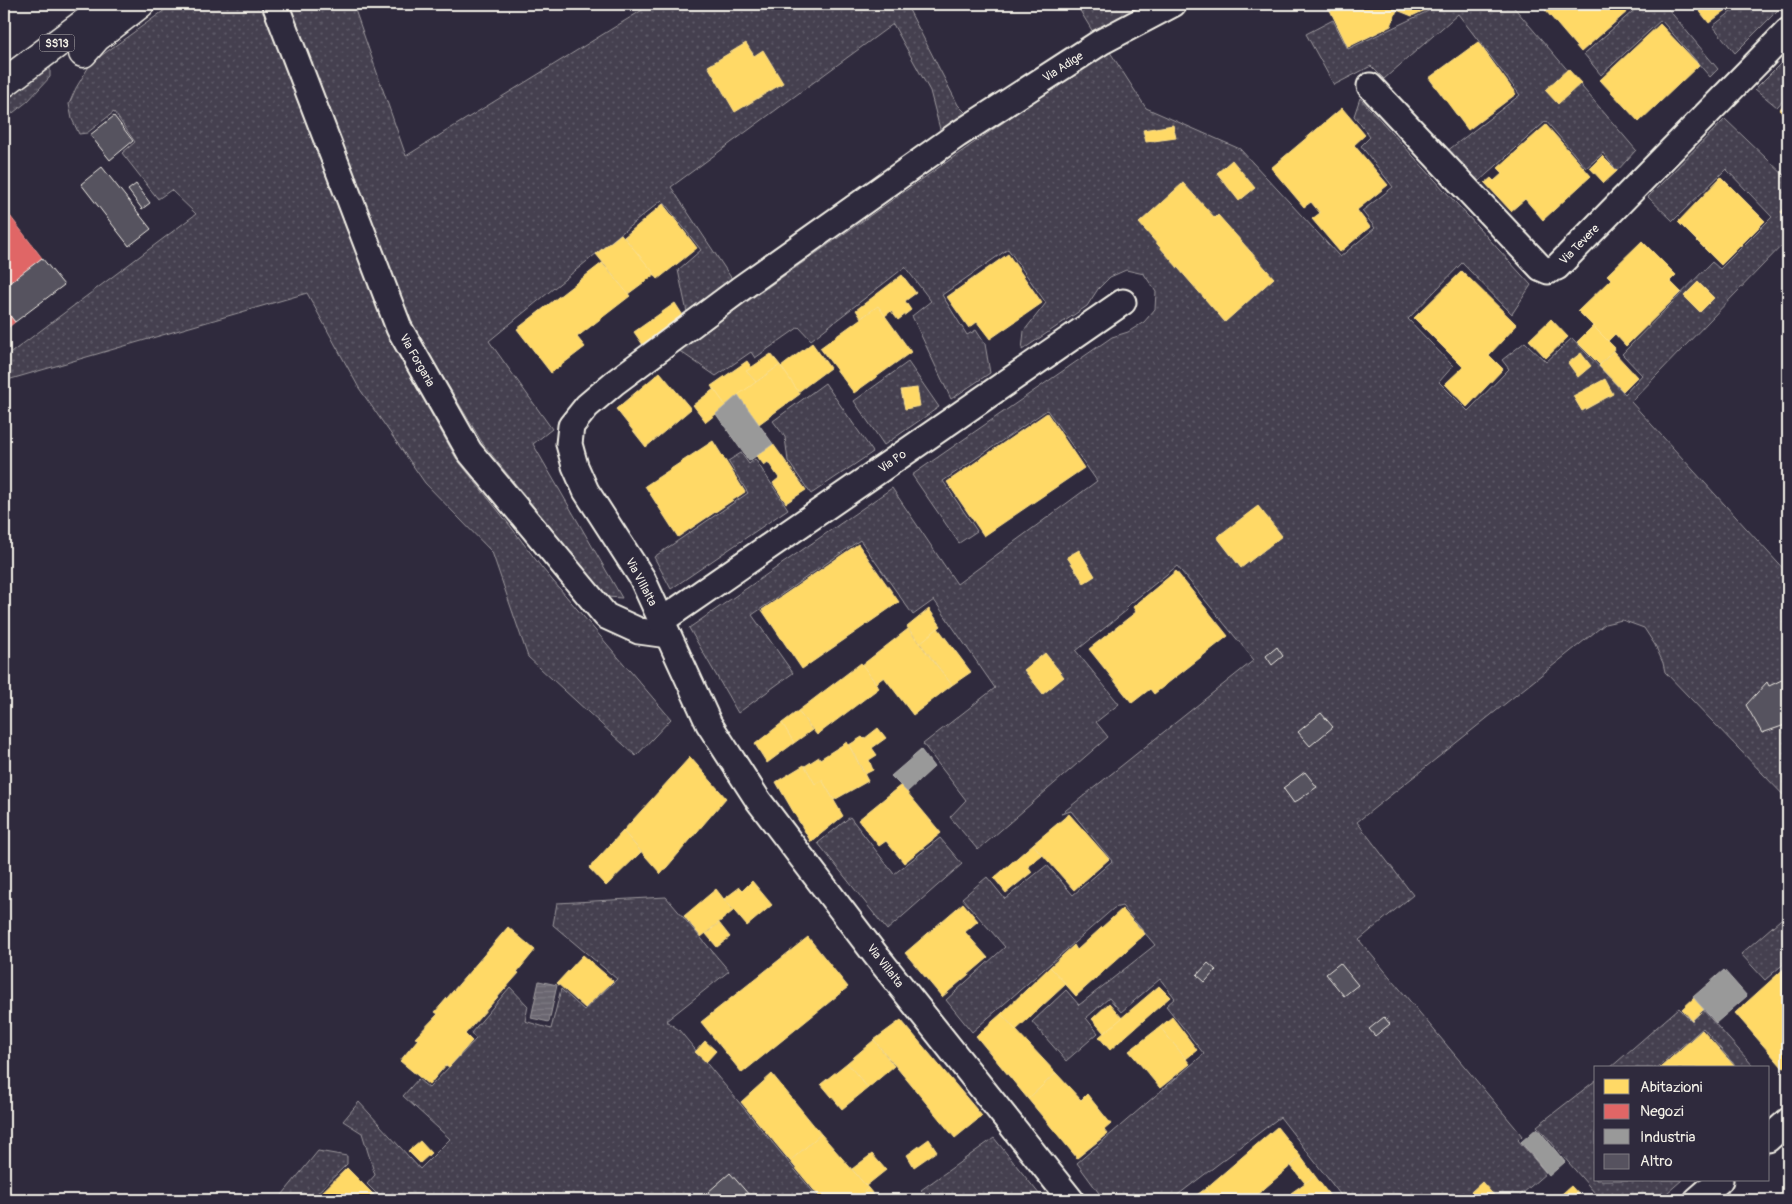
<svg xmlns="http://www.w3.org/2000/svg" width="1792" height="1204" viewBox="0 0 1792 1204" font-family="Pangolin,sans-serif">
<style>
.grass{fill:url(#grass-dots);stroke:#9c989c}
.water{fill:url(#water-rules);stroke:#a19ea0}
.homes{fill:#ffd966;stroke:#fce08d}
.shops{fill:#e06666;stroke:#e6908d}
.industry{fill:#999;stroke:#b4b3b1}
.building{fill:#56525f;stroke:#f4f1e8}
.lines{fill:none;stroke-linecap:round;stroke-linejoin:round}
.street-casing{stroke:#f4f1e8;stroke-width:29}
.highway-casing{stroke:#f4f1e8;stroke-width:31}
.street{stroke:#2f2a3d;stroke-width:25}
.highway{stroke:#2f2a3d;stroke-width:28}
.labels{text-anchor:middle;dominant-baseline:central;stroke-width:5;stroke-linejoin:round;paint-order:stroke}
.shield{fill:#2f2a3d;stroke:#b9b5b5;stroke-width:1}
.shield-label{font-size:11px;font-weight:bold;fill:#f4f1e8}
.street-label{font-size:12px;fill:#f4f1e8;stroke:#2f2a3d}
</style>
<defs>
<pattern id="grass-dots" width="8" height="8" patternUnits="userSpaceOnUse" patternTransform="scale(1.25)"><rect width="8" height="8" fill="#454050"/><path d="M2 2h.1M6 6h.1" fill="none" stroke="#605c69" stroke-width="1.8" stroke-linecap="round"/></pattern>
<pattern id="water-rules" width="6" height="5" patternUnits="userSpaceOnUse" patternTransform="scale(1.25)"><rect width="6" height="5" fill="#6a6670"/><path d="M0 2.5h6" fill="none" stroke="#807c84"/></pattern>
</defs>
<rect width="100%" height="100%" fill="#2f2a3d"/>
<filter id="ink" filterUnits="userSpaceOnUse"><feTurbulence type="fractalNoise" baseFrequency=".02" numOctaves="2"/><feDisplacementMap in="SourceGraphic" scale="10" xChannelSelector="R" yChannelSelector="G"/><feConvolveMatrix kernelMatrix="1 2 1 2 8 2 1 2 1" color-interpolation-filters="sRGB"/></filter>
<g filter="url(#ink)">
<g class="grass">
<polygon points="173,4 262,4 325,164 387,335 456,458 508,523 542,568 671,719 636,756 528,657 492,552 425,483 359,388 307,293 4,381 4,358 196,214 171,190 158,199 122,153 135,142 114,112 87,133 79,134 72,119 69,104 76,88 91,63"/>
<polygon points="289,4 353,4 406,156 652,4 906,4 958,105 965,112 973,117 941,133 930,91 893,24 671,187 734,282 688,317 678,270 701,250 662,200 489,341 552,429 533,444 622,598 607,597 483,444 412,325"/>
<polygon points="1076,4 1155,4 1096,37"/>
<polygon points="1443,4 1511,4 1636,150 1617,171 1603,153 1586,168 1546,121 1477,183 1447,151 1520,95 1458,14 1384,79 1371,66 1334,85 1306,34 1333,20 1348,49"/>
<polygon points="1641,4 1664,4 1718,69 1710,77 1661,20 1601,75 1584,54"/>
<polygon points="1741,4 1784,4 1735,53 1713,26"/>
<polygon points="1108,49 1146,108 1240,149 1340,257 1375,228 1362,211 1393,187 1361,146 1370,137 1354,116 1360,98 1531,285 1512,314 1462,263 1408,319 1453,366 1439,382 1468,411 1509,369 1502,360 1525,342 1546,362 1572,338 1625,394 1642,375 1622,354 1712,262 1720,269 1772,217 1726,169 1673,221 1648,197 1725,119 1788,179 1788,239 1631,402 1788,574 1788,800 1665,672 1663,663 1655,645 1644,628 1622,620 1605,624 1357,822 1413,895 1359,940 1515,1127 1522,1136 1518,1140 1546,1173 1515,1200 1340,1200 1343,1198 1280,1117 1171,1200 1104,1200 1077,1163 1204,1054 1166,1006 1175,998 1160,979 1121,1012 1109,998 1086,1018 1098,1033 1066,1061 1032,1022 1066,990 1079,1005 1155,945 1122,906 1114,908 972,1032 946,1000 1005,947 962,898 987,877 1005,899 1047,865 1073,895 1112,861 1071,811 1061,814 1254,660 1177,566 1126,607 1127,610 1076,651 1119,704 1096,722 1108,737 978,850 950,817 966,800 923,744 995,688 934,600 913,615 860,540 752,615 793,673 738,713 689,628 892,488 957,584 1097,481 1047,410 943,481 977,531 959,543 912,475 1112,337 1128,332 1144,322 1155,309 1156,292 1144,274 1126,270 1110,277 1098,289 1087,306 1022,350 1024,331 1046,303 1008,249 942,295 967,335 976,330 985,344 990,373 951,399 912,316 931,301 905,267 811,340 799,327 755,358 751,352 716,376 678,350"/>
<polygon points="1788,56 1788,95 1777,107 1755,89"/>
<polygon points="50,65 50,77 28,101 4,120 4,100"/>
<polygon points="908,362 939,407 884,445 854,401"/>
<polygon points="825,383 873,452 811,494 788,461 785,437 773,421"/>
<polygon points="741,453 749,464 755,459 788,509 671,589 654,557 748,493 728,461"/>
<polygon points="850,817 894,874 940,838 962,864 887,930 818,843"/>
<polygon points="666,897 729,971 666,1021 679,1030 820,1200 383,1200 367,1184 375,1175 362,1133 343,1121 359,1102 420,1169 450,1139 403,1096 418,1079 429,1088 476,1039 471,1033 510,987 528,1006 525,1021 551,1029 561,989 584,1010 617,979 553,925 557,903"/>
<polygon points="1788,913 1788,960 1765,980 1741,954"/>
<polygon points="1679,1008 1692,1021 1703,1010 1755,1068 1737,1068 1703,1028 1657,1068 1610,1068"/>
<polygon points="1596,1080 1596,1180 1682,1180 1659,1200 1601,1200 1537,1126"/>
<polygon points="994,1138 1044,1200 930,1200 921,1190"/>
<polygon points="318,1151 347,1156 347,1164 310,1200 278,1200"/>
</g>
<polygon class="water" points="539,981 557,985 549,1022 531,1018"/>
<g class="homes">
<polygon points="1327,4 1438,4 1412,16 1397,10 1391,26 1348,47"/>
<polygon points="1540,4 1636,4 1581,52"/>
<polygon points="1694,4 1734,4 1709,23"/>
<polygon points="1660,24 1699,65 1639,122 1600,80"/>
<polygon points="1478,42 1516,94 1468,130 1429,78"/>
<polygon points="746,43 754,56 763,50 783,83 735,112 708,66"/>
<polygon points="1568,69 1581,83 1558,104 1545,90"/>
<polygon points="1788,100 1788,118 1779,110"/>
<polygon points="1342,108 1365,135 1354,145 1388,185 1357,210 1370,227 1340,252 1312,219 1320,213 1311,202 1304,207 1271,168"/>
<polygon points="1173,125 1176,138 1146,142 1143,130"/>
<polygon points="1546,125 1591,176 1543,220 1525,199 1511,211 1485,183 1491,178 1494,181 1503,173 1498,168"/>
<polygon points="1602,156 1617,171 1604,183 1590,168"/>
<polygon points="1232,160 1255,188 1239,201 1217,173"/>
<polygon points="1721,177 1765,221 1721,265 1678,222"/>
<polygon points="1183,183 1215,218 1218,215 1274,278 1225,322 1139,223"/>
<polygon points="663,204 697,248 658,279 624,237"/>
<polygon points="1788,204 1788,219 1781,212"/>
<polygon points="621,234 655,274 628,294 596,254"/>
<polygon points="1642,241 1676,275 1670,281 1681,292 1626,346 1615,334 1608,341 1578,311 1611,279 1607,275"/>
<polygon points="1008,254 1042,303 990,339 977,322 969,328 947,297"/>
<polygon points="602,263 630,296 577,337 585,347 551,373 517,329"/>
<polygon points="1462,271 1517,325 1489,355 1503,369 1467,407 1445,384 1463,367 1414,318"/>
<polygon points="902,275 916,293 905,301 911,310 898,320 891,311 885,316 878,306 861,318 856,310"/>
<polygon points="1698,282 1714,298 1700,312 1684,296"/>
<polygon points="675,303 684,317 643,345 634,332"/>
<polygon points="878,306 911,352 854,393 820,348"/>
<polygon points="1551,319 1568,337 1546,358 1529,340"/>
<polygon points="1593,326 1615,348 1600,365 1577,342"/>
<polygon points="812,343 830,368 798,392 781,367"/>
<polygon points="1613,351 1637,377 1623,391 1599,366"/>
<polygon points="1581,353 1591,366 1578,377 1568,363"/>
<polygon points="771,354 780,365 756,382 746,371"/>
<polygon points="747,361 752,368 746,371 756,382 726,406 711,386"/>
<polygon points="780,365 800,394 759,424 738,395"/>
<polygon points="660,372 691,409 646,447 616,409"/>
<polygon points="1605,379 1613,394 1582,411 1573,396"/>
<polygon points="917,388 920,406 905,409 901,390"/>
<polygon points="714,389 726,406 706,422 693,405"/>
<polygon points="1047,413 1084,468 984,536 947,482"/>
<polygon points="713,441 745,492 678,537 645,486"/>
<polygon points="773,444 806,490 786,503 773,483 779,478 768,462 764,465 757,456"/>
<polygon points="1258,506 1282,536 1241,568 1217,537"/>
<polygon points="858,544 899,602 802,669 762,610"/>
<polygon points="1079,550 1095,576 1084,583 1067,557"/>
<polygon points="1176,571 1228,636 1154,694 1150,689 1132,703 1089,649 1136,612 1133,607"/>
<polygon points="929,609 941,626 920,643 907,627"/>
<polygon points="938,628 971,672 952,685 920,643"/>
<polygon points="908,629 952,685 913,715 884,677 876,683 862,665"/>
<polygon points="1045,653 1064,677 1043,694 1024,670"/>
<polygon points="861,663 879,688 817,735 798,711"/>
<polygon points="798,711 812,730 794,743 782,723"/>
<polygon points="782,723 794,743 767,763 755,744"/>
<polygon points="878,728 886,738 872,748 877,755 869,760 873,770 865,774 849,745 862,737 864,739"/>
<polygon points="847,742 868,781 834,800 822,780 815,784 805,766 819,757 820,759"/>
<polygon points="690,757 726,798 661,874 623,831"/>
<polygon points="804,765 815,784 822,780 843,816 811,842 776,782"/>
<polygon points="901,785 941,833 904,863 886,841 879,846 858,820"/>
<polygon points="1069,814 1109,859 1074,890 1033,844"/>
<polygon points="623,831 641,852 606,886 589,868"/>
<polygon points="1033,844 1042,855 1028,866 1032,872 1006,893 994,878"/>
<polygon points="752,881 772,905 747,926 724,899 740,887 743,890"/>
<polygon points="716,889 733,911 701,937 684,916"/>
<polygon points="963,903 978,921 965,932 988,958 942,997 905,953"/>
<polygon points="1122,909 1145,934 1076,996 1050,967 1074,945 1077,950"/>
<polygon points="719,923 730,937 717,947 706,934"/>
<polygon points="508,927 535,950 517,972 519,973 465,1034 472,1041 449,1067 446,1065 429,1085 400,1061 418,1039 415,1038 438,1014 435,1012"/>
<polygon points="808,937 848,987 742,1073 701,1022"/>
<polygon points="583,955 613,981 585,1008 557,983"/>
<polygon points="1788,965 1788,1064 1783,1068 1735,1013"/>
<polygon points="1050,967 1066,984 1016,1030 1001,1014"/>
<polygon points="1159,986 1170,997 1110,1050 1099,1037"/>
<polygon points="1694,998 1704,1009 1692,1020 1682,1009"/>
<polygon points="1109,1003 1122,1018 1104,1033 1092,1019"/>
<polygon points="1001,1014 1056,1073 1028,1099 976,1036"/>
<polygon points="1172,1017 1197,1050 1186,1059 1160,1027"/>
<polygon points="901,1020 982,1116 955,1138 874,1040"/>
<polygon points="1160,1027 1190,1064 1160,1088 1129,1051"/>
<polygon points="1702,1030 1736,1068 1660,1068"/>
<polygon points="874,1040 894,1066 868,1088 847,1063"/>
<polygon points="705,1041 716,1051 706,1062 695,1052"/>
<polygon points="847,1063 868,1088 842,1109 821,1084"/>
<polygon points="1056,1073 1081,1100 1087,1094 1111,1124 1104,1130 1107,1134 1077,1158 1028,1099"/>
<polygon points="772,1074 821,1134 790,1161 741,1102"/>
<polygon points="1277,1127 1301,1157 1251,1200 1215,1200 1205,1189"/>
<polygon points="821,1134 868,1188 855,1200 822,1200 790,1161"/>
<polygon points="929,1139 937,1151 914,1167 907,1155"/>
<polygon points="420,1141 431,1153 420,1163 408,1151"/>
<polygon points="872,1154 886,1170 866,1186 852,1169"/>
<polygon points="1301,1157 1315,1176 1305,1183 1291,1166"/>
<polygon points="347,1168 379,1200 314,1200"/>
<polygon points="1315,1176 1333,1200 1297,1200 1291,1193"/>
<polygon points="1482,1182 1498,1200 1479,1200 1471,1192"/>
<polygon points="1571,1186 1584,1200 1555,1200"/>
<polygon points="868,1188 878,1200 855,1200"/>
<polygon points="1205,1189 1215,1200 1190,1200"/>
</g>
<g class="shops">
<polygon points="4,208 42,258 4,287"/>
<polygon points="4,308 15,322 4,331"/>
</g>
<g class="industry">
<polygon points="738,395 773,444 749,461 716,414"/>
<polygon points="921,750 934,767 907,792 891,776"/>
<polygon points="1724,970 1747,996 1716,1023 1693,997"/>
<polygon points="1537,1128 1565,1162 1549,1176 1521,1142"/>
</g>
<g class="building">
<polygon points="114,116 133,141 110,160 90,135"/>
<polygon points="102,167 151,229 129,246 81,184"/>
<polygon points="136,184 150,203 142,209 128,190"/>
<polygon points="42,258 64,285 15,322 4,308 4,287"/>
<polygon points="1277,647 1283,656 1272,665 1266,656"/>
<polygon points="1788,677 1788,724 1762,733 1746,705 1767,682 1769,686"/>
<polygon points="1321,713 1333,727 1310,746 1298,732"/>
<polygon points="1305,772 1317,787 1294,803 1283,788"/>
<polygon points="1208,963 1216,970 1205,982 1197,975"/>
<polygon points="1340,963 1358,985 1344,996 1326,974"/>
<polygon points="1384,1017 1390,1024 1375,1036 1369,1029"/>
<polygon points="730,1173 750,1196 745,1200 701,1200 709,1194 708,1192"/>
</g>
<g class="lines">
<defs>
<g id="street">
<path id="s1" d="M 275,4 L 399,328 L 469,451 L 606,616 L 639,631 L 668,635"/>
<path id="s2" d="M 1370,86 L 1541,268 L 1548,271 L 1557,267 L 1788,31"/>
<path id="s3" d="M 661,621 L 1123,302"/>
<polyline points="1768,1139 1788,1121"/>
<path id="s4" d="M 1071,1200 L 875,954 L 758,800 L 709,724 L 642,578 L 586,491 L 575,466 L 569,444 L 571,426 L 587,406 L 614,383 L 740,289 L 957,135 L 1101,42 L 1173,4"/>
<polyline points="1697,1200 1720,1180"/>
</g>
<g id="highway">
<polyline points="83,53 96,38 140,4"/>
<polyline points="4,83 110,4"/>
</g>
</defs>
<use href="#street" class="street-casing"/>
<use href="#highway" class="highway-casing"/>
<use href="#street" class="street"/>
<use href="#highway" class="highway"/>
</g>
</g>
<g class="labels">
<rect class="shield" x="39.5" y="34.5" width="35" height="17" rx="4"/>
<g class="shield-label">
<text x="57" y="43">SS13</text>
</g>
<g class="street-label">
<text stroke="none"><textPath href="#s4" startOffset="1541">Via Adige</textPath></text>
<text stroke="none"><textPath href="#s2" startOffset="299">Via Tevere</textPath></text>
<text stroke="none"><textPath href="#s1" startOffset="384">Via Forgaria</textPath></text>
<text stroke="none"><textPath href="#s3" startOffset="281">Via Po</textPath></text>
<text transform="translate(641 582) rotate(62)">Via VIllalta</text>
<text transform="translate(885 966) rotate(52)">Via Villalta</text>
</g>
</g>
<rect width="1792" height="1204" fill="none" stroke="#2f2a3d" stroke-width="20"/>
<rect x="10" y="10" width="1772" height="1184" fill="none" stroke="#f4f1e8" stroke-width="2" filter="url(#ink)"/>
<rect x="1594" y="1066" width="175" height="115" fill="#2f2a3d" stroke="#7e7a81"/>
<rect x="1604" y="1079" width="25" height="15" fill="#ffd966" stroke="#7e7a81"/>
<text x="1640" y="1092" font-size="15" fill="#f4f1e8">Abitazioni</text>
<rect x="1604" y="1104" width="25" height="15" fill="#e06666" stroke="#7e7a81"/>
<text x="1640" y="1116" font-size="15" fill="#f4f1e8">Negozi</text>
<rect x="1604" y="1129" width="25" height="15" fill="#999999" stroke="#7e7a81"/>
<text x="1640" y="1142" font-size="15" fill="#f4f1e8">Industria</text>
<rect x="1604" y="1154" width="25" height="15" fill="#56525f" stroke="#7e7a81"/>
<text x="1640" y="1166" font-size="15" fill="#f4f1e8">Altro</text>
</svg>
